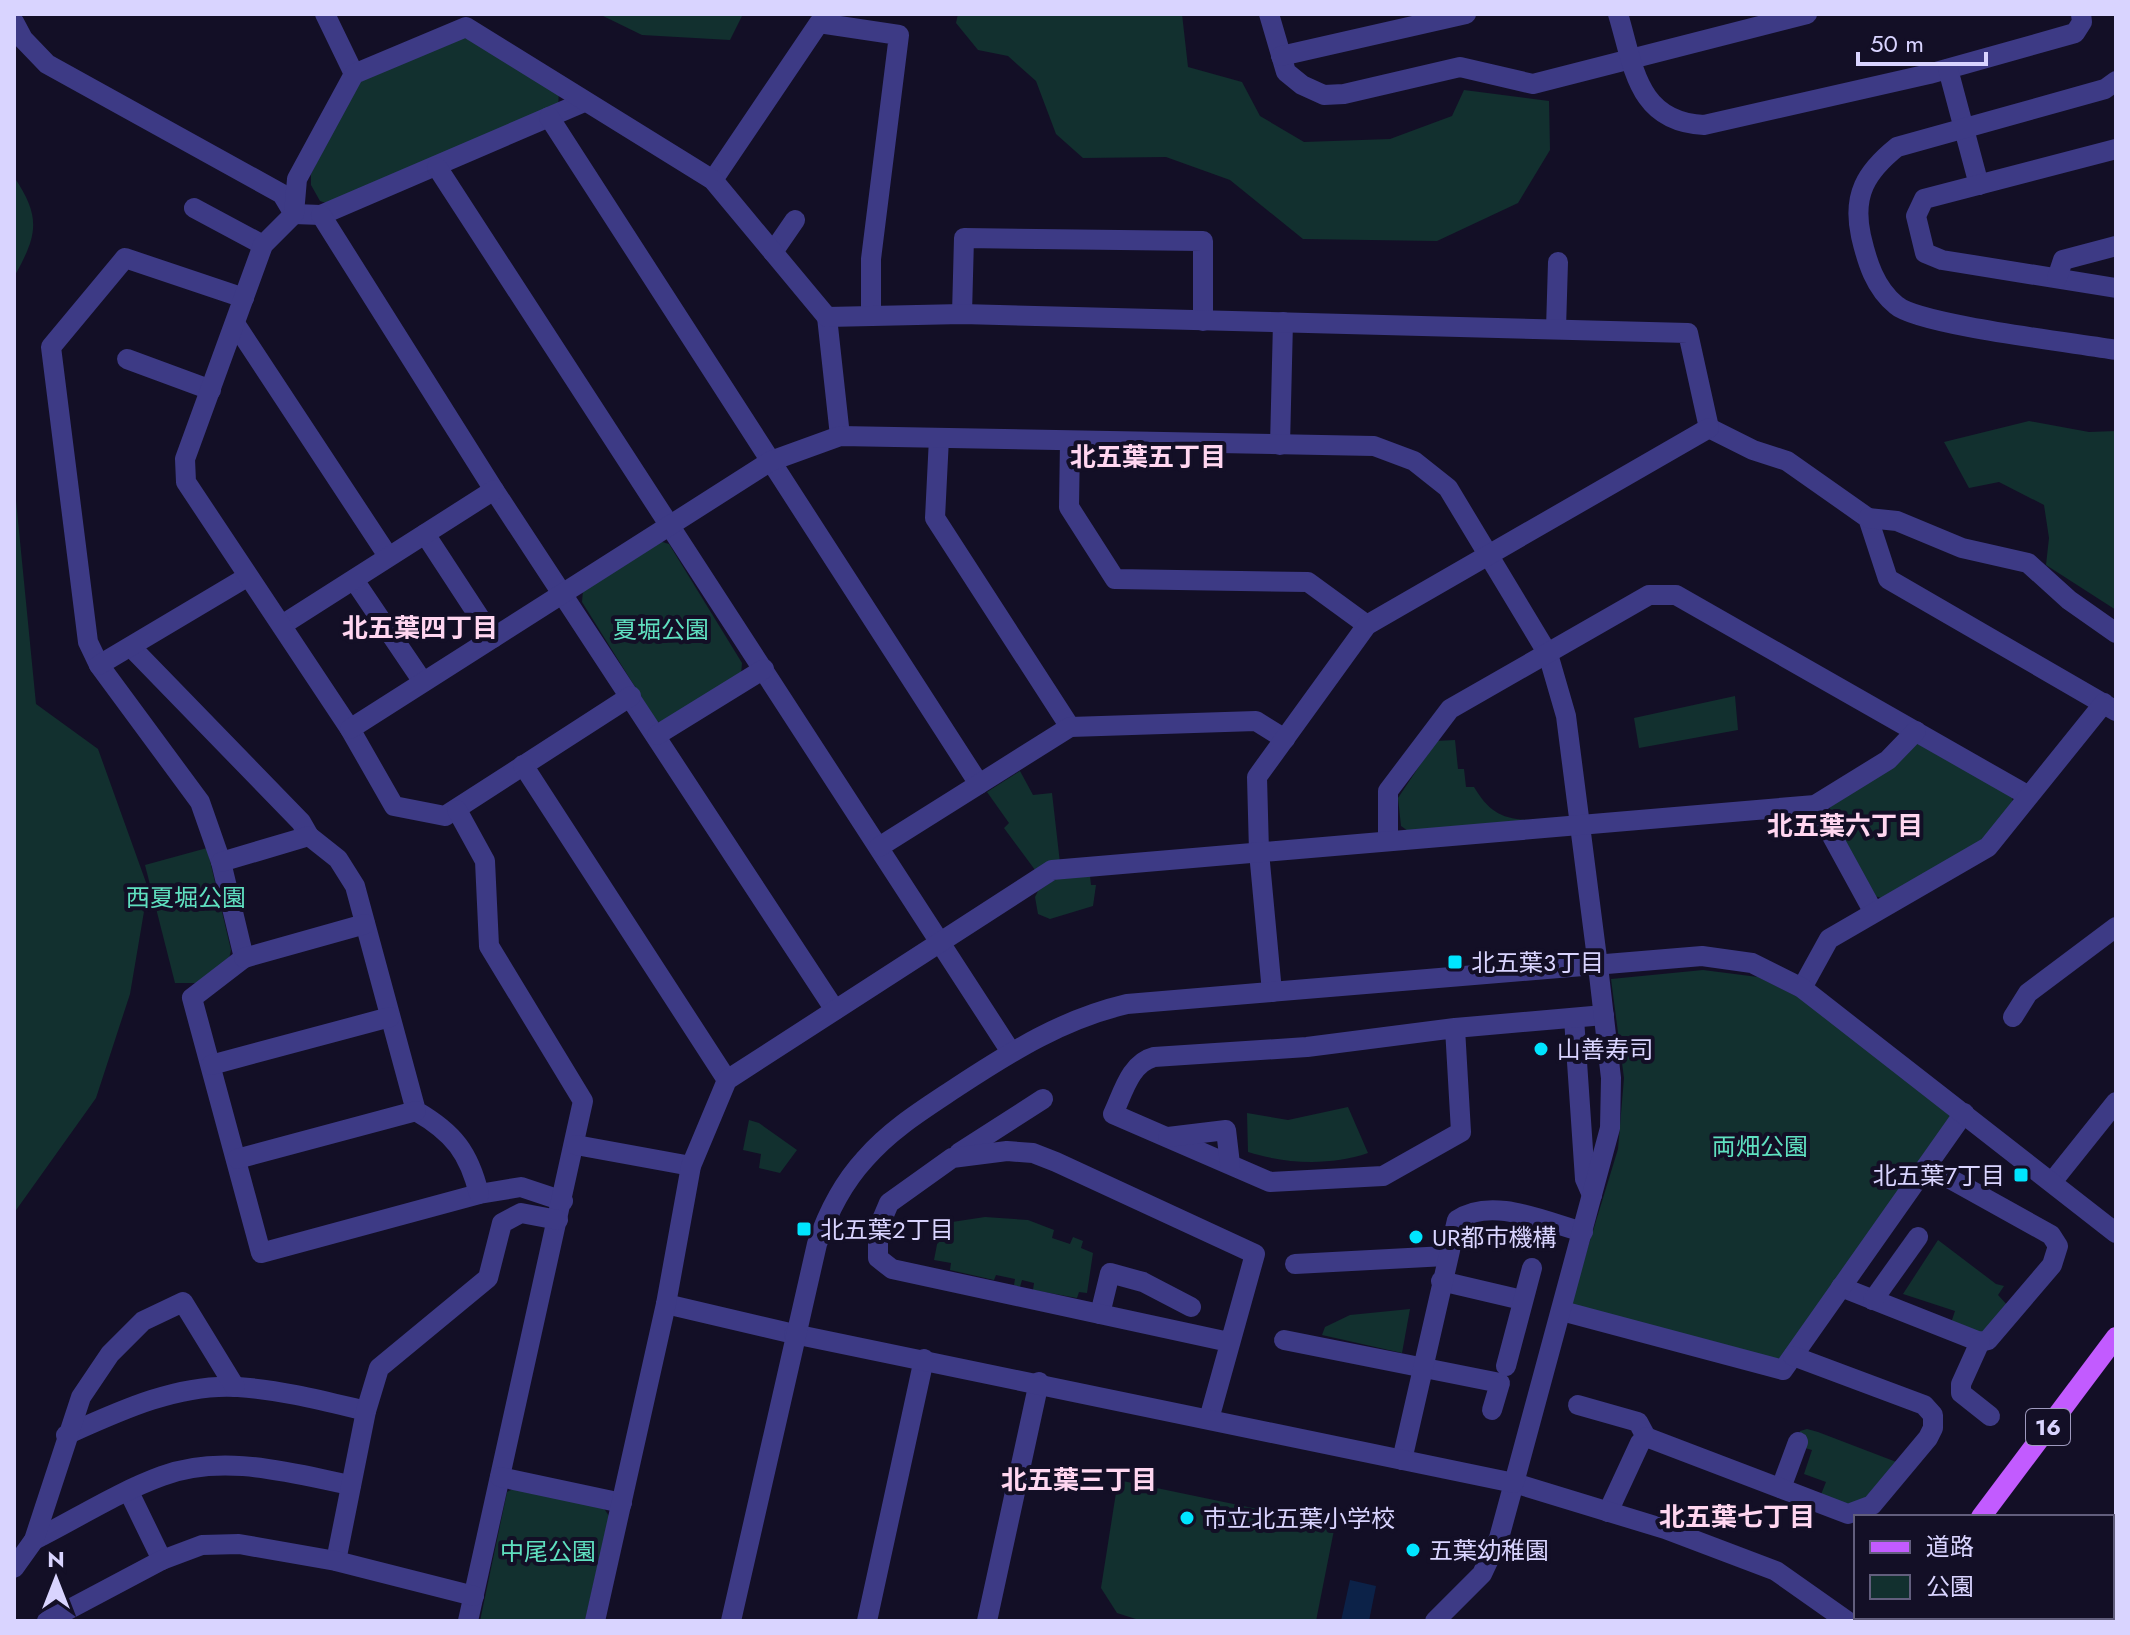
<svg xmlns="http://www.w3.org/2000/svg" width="2130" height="1635" viewBox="0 0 2130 1635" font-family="Jost,'Noto Sans JP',sans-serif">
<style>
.green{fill:#12302f}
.water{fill:#0c2248}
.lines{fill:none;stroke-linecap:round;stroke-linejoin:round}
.minor{stroke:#3d3a85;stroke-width:20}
.tertiary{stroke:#3d3a85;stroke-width:20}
.primary{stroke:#c25bff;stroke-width:20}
.poi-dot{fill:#00e5ff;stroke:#130f26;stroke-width:3}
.labels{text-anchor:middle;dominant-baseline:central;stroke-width:8;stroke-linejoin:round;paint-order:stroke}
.shield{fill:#130f26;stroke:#9e99be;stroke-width:2}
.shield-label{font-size:22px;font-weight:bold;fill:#d9d4ff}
.park-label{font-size:24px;fill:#5fe0c0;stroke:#130f26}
.poi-label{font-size:24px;fill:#d9d4ff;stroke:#130f26;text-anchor:start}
.neighbourhood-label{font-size:26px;font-weight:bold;fill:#ffd6f0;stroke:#130f26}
</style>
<rect width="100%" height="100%" fill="#130f26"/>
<g class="green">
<polygon points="599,14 743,14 730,40 642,35"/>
<polygon points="958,14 1182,14 1188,67 1242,82 1260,116 1304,142 1390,139 1452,116 1464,90 1549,101 1550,150 1518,203 1437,241 1303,239 1230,180 1166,157 1083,158 1056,134 1036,81 1008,56 978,50 956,23"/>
<polygon points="469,33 559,91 558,108 335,206 320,201 311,185 311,174 358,81"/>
<path d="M 14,177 C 42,218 37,236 14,277 Z"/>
<polygon points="2029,421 2089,432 2116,431 2116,610 2046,565 2049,538 2044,505 1999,482 1969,488 1944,442"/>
<polygon points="14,480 36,704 98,749 148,888 130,994 96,1098 14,1213"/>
<polygon points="656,540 669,544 742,663 741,675 669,721 657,722 582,602 583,590"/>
<polygon points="1735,696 1738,730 1639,748 1634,718"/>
<polygon points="1918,736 2012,794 2013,808 1985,843 1884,899 1872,895 1827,817 1831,804"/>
<path d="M 1455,740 L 1458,769 L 1464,769 L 1466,787 L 1474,787 C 1488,810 1500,819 1528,820 L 1411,833 L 1401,826 L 1398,798 L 1436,741 Z"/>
<polygon points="1020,771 1033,795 1052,793 1060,863 1038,874 1004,828 1009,823 987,792"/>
<polygon points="207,848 231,950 228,963 197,983 175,983 145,865"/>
<polygon points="1090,876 1091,885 1096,885 1093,906 1050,919 1038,914 1035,897 1038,891 1056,879"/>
<polygon points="1703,970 1758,977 1802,999 1953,1117 1783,1362 1570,1306 1618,1149 1624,1078 1611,979"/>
<path d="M 1348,1107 L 1368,1153 C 1330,1166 1286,1164 1248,1152 L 1247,1113 L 1288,1120 Z"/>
<polygon points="749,1120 759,1123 797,1150 780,1173 759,1168 761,1154 743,1150"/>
<polygon points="985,1217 1028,1220 1054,1230 1052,1238 1070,1244 1073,1237 1083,1241 1081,1248 1093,1253 1087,1293 1079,1292 1077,1298 1033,1290 1034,1283 1022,1280 1020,1287 1014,1285 1015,1279 996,1275 994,1280 950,1270 951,1263 934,1260 940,1229 952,1222"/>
<polygon points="1938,1240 1996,1284 2004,1286 1998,1295 2009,1307 1986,1334 1950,1326 1955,1311 1903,1294"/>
<polygon points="1410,1309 1402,1353 1322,1335 1325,1327 1350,1315"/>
<polygon points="1807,1429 1818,1432 1899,1463 1860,1507 1820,1497 1826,1482 1804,1474 1812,1450 1805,1448 1798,1439 1800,1431"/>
<polygon points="1118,1480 1335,1525 1316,1621 1142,1621 1117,1613 1101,1588"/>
<polygon points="517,1487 601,1504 609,1516 585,1621 480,1621 507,1492"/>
</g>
<polygon class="water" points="1350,1580 1376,1586 1369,1621 1341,1621"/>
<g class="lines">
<g class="minor">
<polyline points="325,14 354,74"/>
<polyline points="1269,14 1286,72 1302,85 1324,95 1344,94 1460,67 1533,84 1807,14"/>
<path d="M 1618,14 C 1634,67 1637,122 1704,125 L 1929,74 L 2075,33 L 2082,22 L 2081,14"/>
<polyline points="14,22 23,39 47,64 282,194 294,214 321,215 584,102"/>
<polyline points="1281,56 1466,14"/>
<polyline points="1948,69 1979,185"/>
<polyline points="549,117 979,784"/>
<polyline points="2116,149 1924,199 1916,216 1925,253 1942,260 2116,288"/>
<polyline points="437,167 1011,1052"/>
<polyline points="713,180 819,23 899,35 871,259 871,316"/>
<polyline points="194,208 263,245"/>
<polyline points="321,215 494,490 835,1010"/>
<polyline points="773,252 795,220"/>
<polyline points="2057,278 2063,260 2116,246"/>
<polyline points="244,298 125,258 51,347 88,642 99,665 200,802 221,862 244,958 192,998 261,1253 479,1194 521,1187 563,1201"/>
<polyline points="962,314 964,238 1203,241 1203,321"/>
<polyline points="827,317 840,436"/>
<polyline points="236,325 388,556"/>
<polyline points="1556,329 1558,262"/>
<polyline points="127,359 211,390"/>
<polyline points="1709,428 1753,450 1787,461 1868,518 1888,579 2116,711"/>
<polyline points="939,438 935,518 1070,727"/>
<polyline points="1070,441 1069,507 1115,579 1308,582 1367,625"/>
<polyline points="1280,445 1283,322"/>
<polyline points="1868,518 1897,521 1962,548 2028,563 2069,600 2116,633"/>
<polyline points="425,534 493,638"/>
<polyline points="354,580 423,682"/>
<polyline points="282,625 494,490"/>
<polyline points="132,648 301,822 309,836"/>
<polyline points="99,665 247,577"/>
<polyline points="631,696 445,816 394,806 350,729 186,482 185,459 263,245 294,214 297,179 354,74 466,27 713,180 827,317 962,314 1688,333 1709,428"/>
<polyline points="350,729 771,461 840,436 1374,446 1414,461 1448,488 1548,654 1566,716 1598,966"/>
<polyline points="657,735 764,669"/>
<polyline points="523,765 727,1080"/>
<polyline points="1815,805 1873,911"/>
<polyline points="457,810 485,861 489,946 583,1101 468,1621"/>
<polyline points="1388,841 1388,791 1450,709 1649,595 1676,595 2027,795"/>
<polyline points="879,847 1070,727 1256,721 1285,739"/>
<path d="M 221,862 L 309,836 L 338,859 L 355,886 L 416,1111 C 454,1133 469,1153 479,1194"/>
<polyline points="244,958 365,924"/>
<polyline points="1802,988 1829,939 1988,847 2104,703"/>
<polyline points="1272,992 1259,852 1257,777 1367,625 1709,428"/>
<polyline points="2013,1017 2028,993 2116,927"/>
<polyline points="1574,1018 1585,1179 1592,1195"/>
<path d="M 1455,1028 L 1461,1132 L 1383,1176 L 1270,1182 L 1113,1114 C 1123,1093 1130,1063 1154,1057 L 1307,1047 L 1455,1028 L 1604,1015"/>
<polyline points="211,1065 390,1017"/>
<polyline points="1168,1137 1226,1130 1230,1164"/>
<polyline points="576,1145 691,1166"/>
<polyline points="959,1153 1043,1099"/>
<polyline points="237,1159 416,1111"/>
<polyline points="2052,1182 2116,1102"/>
<polyline points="1295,1264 1446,1256"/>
<polyline points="1441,1281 1522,1300"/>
<polyline points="1841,1287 1980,1342 1988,1340 2052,1265 2058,1246 2051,1235 1927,1166"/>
<polyline points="1873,1300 1918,1237"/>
<polyline points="666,1304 794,1334"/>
<polyline points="1562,1311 1783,1370 1964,1113"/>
<polyline points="1100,1314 1110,1273 1143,1282 1191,1307"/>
<polyline points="1284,1340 1500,1383 1492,1410"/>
<polyline points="1980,1342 1961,1384 1961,1393 1990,1416"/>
<polyline points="1506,1366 1532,1268"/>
<polyline points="1578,1405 1638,1422 1646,1437"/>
<polyline points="1209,1419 1255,1254 1056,1162 1033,1153 1007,1151 952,1158 889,1203 878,1229 878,1258 892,1269 1229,1342"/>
<path d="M 66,1435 C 119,1411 179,1383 238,1387 C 282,1390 324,1401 366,1411"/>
<path d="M 1402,1460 L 1457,1220 C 1492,1196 1545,1222 1583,1232"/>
<polyline points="500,1477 622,1503"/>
<polyline points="1781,1488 1798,1442"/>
<polyline points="129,1492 162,1560"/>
<polyline points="1608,1512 1640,1443 1646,1437 1848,1514 1872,1505 1928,1438 1933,1428 1933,1415 1924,1405 1793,1356"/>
<path d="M 34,1540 C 76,1519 118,1492 162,1476 C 223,1453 290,1473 351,1485"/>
<polyline points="336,1561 366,1411 379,1368 488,1278 502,1223 521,1213 558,1220"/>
<polyline points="14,1568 34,1540 81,1397 110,1354 143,1321 183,1302 235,1387"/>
<polyline points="1992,1617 2003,1621"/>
<polyline points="47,1621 162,1560 202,1545 239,1544 336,1561 474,1596"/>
<polyline points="595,1621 666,1304 691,1166 727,1080 1052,870 1815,805 1888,760 1916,731"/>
<polyline points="867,1621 924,1359"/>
<polyline points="987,1621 1039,1382"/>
<polyline points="1435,1621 1482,1574 1499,1538 1514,1483 1665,1529 1776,1571 1847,1621"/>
<polyline points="1977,1621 1977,1617"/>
</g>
<g class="tertiary">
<path d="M 2116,81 L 2105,89 L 1897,147 C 1866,172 1852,195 1861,236 C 1867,262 1875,288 1896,305 C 1918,325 2077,343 2116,350"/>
<polyline points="794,1334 1514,1483 1610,1128 1611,1078 1598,966"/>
<path d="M 731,1621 L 817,1244 C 828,1212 842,1184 865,1159 C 891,1129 924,1109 957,1087 C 1012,1051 1063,1019 1127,1004 L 1702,956 L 1752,963 L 1802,988 L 2116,1233"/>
</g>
<g class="primary">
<polyline points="1981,1517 2116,1337"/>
<polyline points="1902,1621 1905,1617"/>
</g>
</g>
<g class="poi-dot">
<rect x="1447" y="954" width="16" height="16" rx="4"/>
<circle cx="1541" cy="1049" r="8"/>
<rect x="2013" y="1167" width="16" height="16" rx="4"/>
<rect x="796" y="1221" width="16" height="16" rx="4"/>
<circle cx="1416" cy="1237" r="8"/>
<circle cx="1187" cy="1518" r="8"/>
<circle cx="1413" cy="1550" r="8"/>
</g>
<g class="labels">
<rect class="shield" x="2026" y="1409" width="44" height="36" rx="6"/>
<g class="shield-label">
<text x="2048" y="1427">16</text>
</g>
<g class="park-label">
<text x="661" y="629">夏堀公園</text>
<text x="186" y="897">西夏堀公園</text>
<text x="1760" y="1146">両畑公園</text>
<text x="548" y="1551">中尾公園</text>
</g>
<g class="poi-label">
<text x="1471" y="962">北五葉3丁目</text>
<text x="1557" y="1049">山善寿司</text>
<text x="2005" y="1175" text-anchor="end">北五葉7丁目</text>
<text x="820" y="1229">北五葉2丁目</text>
<text x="1432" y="1237">UR都市機構</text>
<text x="1203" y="1518">市立北五葉小学校</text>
<text x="1429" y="1550">五葉幼稚園</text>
</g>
<g class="neighbourhood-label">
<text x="1148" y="457">北五葉五丁目</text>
<text x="420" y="628">北五葉四丁目</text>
<text x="1845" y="826">北五葉六丁目</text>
<text x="1079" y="1480">北五葉三丁目</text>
<text x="1737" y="1517">北五葉七丁目</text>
</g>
</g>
<rect width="2130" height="1635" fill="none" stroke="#d9d4ff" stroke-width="32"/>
<rect x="1854" y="1515" width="260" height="104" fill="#130f26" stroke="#625e7d" stroke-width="2"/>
<rect x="1870" y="1541" width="40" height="12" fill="#c25bff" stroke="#625e7d" stroke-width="2"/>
<text x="1926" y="1555" font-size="24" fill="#d9d4ff">道路</text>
<rect x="1870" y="1575" width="40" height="24" fill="#12302f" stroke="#625e7d" stroke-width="2"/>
<text x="1926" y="1595" font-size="24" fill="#d9d4ff">公園</text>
<g transform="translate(56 1579)" stroke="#130f26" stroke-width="6" paint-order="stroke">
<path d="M0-6L14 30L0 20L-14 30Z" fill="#d9d4ff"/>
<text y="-12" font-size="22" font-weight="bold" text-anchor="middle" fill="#d9d4ff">N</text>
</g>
<path d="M1858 52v12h128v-12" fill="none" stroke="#d9d4ff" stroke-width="4"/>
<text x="1870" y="52" font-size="24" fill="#d9d4ff" stroke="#130f26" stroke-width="6" paint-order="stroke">50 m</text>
</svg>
